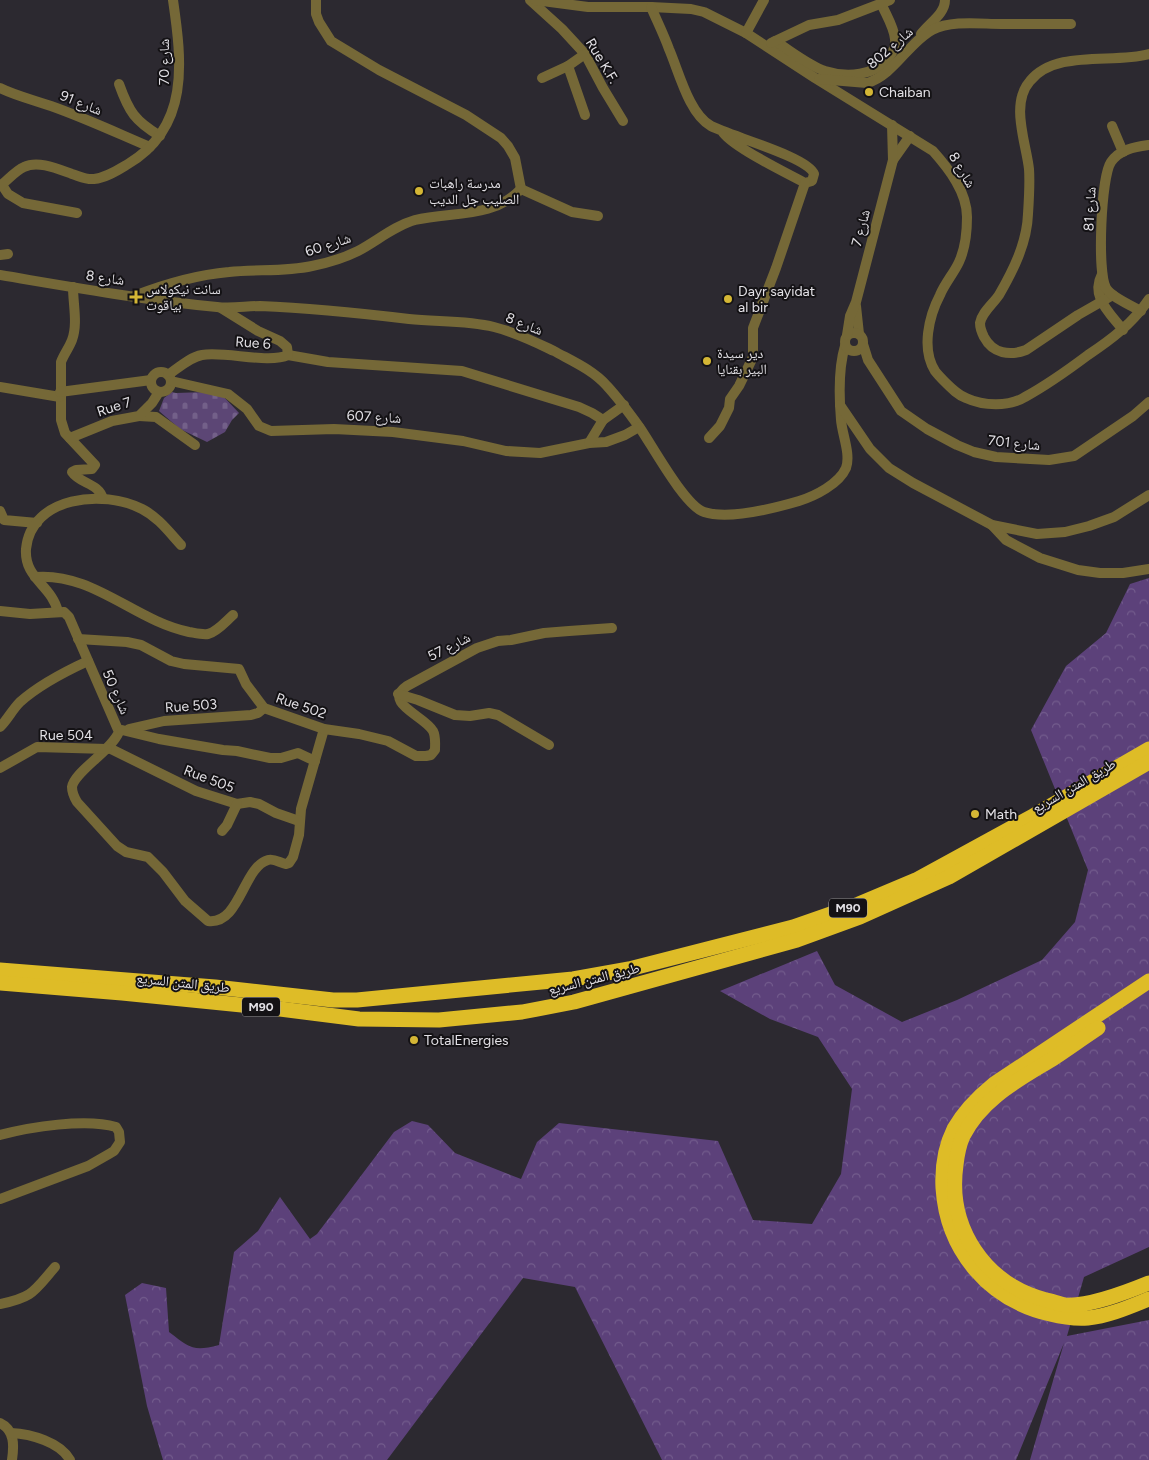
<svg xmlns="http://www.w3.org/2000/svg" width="1149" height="1460" viewBox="0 0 1149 1460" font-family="Figtree,'Noto Naskh Arabic',sans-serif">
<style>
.forest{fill:url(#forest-crowns)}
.cemetery{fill:url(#cemetery-stones)}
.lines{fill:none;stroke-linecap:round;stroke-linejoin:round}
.minor{stroke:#756837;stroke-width:10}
.highway{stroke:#debc27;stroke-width:15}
.poi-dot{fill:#d4b635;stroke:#141215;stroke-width:2}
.labels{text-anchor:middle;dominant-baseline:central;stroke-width:4;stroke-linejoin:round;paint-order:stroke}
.shield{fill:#141215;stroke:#a5a3a7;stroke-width:1}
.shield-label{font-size:12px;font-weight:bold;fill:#e3e1e6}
.street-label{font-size:14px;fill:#e3e1e6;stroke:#141215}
.poi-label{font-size:14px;fill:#e3e1e6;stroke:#141215;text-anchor:start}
</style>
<defs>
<pattern id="forest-crowns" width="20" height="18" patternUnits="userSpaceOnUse" patternTransform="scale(1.25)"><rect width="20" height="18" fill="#5c417a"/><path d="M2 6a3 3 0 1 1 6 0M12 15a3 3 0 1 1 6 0" fill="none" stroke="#735c8d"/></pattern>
<pattern id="cemetery-stones" width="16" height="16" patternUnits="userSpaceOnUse" patternTransform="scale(1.25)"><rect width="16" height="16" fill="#5c4675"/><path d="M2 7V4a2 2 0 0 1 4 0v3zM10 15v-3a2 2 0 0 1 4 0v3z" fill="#736089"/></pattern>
</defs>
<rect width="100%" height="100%" fill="#2c2930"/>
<path class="forest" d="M 1149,578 L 1149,1247 L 1084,1277 L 1067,1336 L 1149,1320 L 1149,1460 L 1030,1460 L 1064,1343 L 1016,1460 L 662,1460 L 575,1287 L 523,1278 L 387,1460 L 163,1460 L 147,1406 L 125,1295 L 142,1283 L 166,1288 L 169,1332 C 190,1348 193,1352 219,1345 L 234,1252 L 258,1231 L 280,1197 L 310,1239 L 317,1234 L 394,1132 L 412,1121 L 428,1125 L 455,1153 L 521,1179 L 537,1142 L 559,1123 L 718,1141 L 753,1220 L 812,1224 L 841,1174 L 852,1089 L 818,1037 L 770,1019 L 720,991 L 817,951 L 835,985 L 902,1022 L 957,1000 L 1042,960 L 1075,922 L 1088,870 L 1031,730 L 1066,666 L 1106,633 L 1130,584 Z"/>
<polygon class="cemetery" points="172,392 176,393 205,392 222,395 239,413 232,420 225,432 207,442 180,429 159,411 164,398"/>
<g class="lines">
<g class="minor">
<polyline points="316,0 316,14 319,22 331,41 379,70 466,115 501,138 508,146 515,158 521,189"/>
<polyline points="530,0 562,29 585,54 603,88 623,121"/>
<path d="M 535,0 L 588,7 L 651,7 L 691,9 L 704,12 L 746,33 L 815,78 L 933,151 C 949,169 967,192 967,217 C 967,232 965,249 959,262 C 954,273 945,283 940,295 C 929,316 921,349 935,371 C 938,375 942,379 945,382 C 952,389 958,395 966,398 C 983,406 1009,407 1025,397 C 1047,385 1068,370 1088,355 C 1112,339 1133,323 1149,299"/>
<path d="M 651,7 C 657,21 664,35 669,49 C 679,72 689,114 711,126 C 730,136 808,157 814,174 L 812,181 L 805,183 C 787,173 730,146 722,131"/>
<polyline points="746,33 764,0"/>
<path d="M 921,34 C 929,23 945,14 945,0"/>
<path d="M 775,41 C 791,51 808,65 825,71 C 847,78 875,76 889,57 C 893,52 896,46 895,39 C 894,27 886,15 881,3"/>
<polyline points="771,43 809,25 838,20 890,0"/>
<polyline points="568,66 585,115"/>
<polyline points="542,78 568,66 585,54"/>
<path d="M 819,79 L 867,83 C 894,75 908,43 932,30 C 952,20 980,24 1001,24 C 1024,24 1047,24 1071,24"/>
<path d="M 119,84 C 129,112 135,121 160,136"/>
<path d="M 0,88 C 16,96 34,100 51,106 C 85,118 117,133 150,147"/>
<polyline points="1112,126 1123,152"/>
<polyline points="893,160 910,136"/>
<polyline points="2,185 8,194 23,203 77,213"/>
<path d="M 0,186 C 8,180 15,171 24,167 C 38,160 58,169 72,174 C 79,176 86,180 94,179 C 106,178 118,170 128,164 C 190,127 182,62 173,0"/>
<polyline points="521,189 572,212 598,216"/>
<polyline points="0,255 8,254"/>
<path d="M 1102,274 C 1090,297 1110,313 1123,330"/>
<path d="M 0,275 C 72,287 144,300 217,307 C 231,309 246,306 260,306 C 310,308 359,313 409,319 C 437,322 467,320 494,327 C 515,332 535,342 554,351 C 572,361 593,370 607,386 C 619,399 630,414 640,428 C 653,447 685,506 704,512 C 728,520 775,508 799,501 C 815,496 839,484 846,468 C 851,454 842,434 841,420 C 839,396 838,369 845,346"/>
<path d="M 73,287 C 73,304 78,324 72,340 C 69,348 64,354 61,362 L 61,420 L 65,433 L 95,465 L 92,469 L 76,470 L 72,472 C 80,484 99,483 103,499"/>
<path d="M 1113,295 L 1078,315 L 1026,350 C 1010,356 993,354 984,337 C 982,333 980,328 980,323 C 982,312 993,304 999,295 C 1013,271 1027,243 1028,214 C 1029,199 1030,183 1029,169 C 1026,142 1010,104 1030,81 C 1056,49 1113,64 1149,54"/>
<path d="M 134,296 C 165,284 195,275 229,272 C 256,269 285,272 312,266 C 327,263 344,258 358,251 C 377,241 394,226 415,220 C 451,211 493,219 521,189"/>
<polyline points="856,306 859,334"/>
<path d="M 1141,311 C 1132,306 1111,297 1106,288 C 1097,272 1101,177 1111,162 C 1120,149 1135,147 1149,145"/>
<circle cx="854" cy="342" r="9"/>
<polyline points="847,335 850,316 856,302 893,160 892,125"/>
<polyline points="863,344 868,360 901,411 927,429 957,445 974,452 996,457 1049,460 1074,456 1133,416 1149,402"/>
<polyline points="288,355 328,362 462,371 579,407 592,413 603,420"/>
<circle cx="161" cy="382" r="10"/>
<path d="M 168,375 C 178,368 190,357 202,355 C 225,351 269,364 288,355 L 287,347 L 280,341 L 258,331 L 221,308"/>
<polyline points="171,381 228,394 247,409 259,426 271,431 334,429 393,432 463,441 506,451 540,453 589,443 606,442 625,435 639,427"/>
<polyline points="0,387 60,397"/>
<polyline points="60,392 151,380"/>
<polyline points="840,405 870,449 889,468 913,483 992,525 1037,534 1065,532 1089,526 1114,517 1149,495"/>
<polyline points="139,416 156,417 195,445"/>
<polyline points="70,438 112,421 139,416 152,403 159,392"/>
<polyline points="709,438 720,426 729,408 730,399 739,386 753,357 753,328 776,268 805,183"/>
<polyline points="589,443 603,420 624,405"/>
<polyline points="0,511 4,520 37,523"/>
<polyline points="992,525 1006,540 1040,558 1078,570 1100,573 1123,573 1149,569"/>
<path d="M 35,577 C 93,572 135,621 189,632 C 195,633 203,635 208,634 C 217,632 226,621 233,615"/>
<path d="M 0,611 L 30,614 L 64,612 L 69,617 L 119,732 C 110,752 74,772 72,787 C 72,792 74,797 77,802 L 117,846 L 126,852 L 148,857 L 163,872 L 185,901 L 208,921 C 240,925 243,867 268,860 C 274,858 280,863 286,864 L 289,863 L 293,857 L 299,835 L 301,809 L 324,729"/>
<path d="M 58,612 C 52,585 24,579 26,549 C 31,496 104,489 142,509 C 158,517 169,532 181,545"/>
<path d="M 78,639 L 127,642 L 141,645 L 171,661 L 184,664 L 239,669 L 246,684 L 264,708 L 324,729 L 359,734 L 388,741 L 416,756 L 426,756 L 431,755 L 435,750 C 435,743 436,737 433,731 C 425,716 382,703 407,686 L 477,648 L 498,641 L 511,640 L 544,633 L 569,631 L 612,628"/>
<polyline points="398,694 418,700 455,715 470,716 489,713 498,715 549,745"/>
<path d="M 0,727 C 8,719 12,710 20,702 C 39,685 64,672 88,661"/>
<polyline points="129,729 164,721 251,715 258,713 264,708"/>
<polyline points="122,730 159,739 223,750 237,751 270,758 281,758 298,753 315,761"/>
<polyline points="109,748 196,791 237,804 250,802 259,804 276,813 299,821"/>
<polyline points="0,768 37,747 107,749"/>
<polyline points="222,831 227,825 237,804"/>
<path d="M 0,1135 C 30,1127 86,1118 116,1127 L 119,1132 L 120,1142 L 114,1151 L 109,1154 L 88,1166 L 0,1199"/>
<path d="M 0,1304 C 34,1297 34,1291 55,1267"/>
<path d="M 0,1423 C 15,1430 14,1446 12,1460"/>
<path d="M 11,1433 C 31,1434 60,1442 70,1460"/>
</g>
<g class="highway">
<polyline points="0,970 215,987 333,1000 357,1000 573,979 629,969 793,927 859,904 916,880 1033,816 1149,749"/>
<path d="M 1149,981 L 994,1084 C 978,1097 964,1111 954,1129 C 945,1147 942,1168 943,1188 C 947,1251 989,1300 1050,1314 C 1062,1317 1075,1319 1088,1318 C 1109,1316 1129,1307 1149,1299"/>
<polyline points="0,983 122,993 280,1009 359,1019 439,1020 522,1012 574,1002 797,940 860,917 949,877 1149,762"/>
<path d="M 1098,1028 C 1083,1038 1069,1048 1054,1058 C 1020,1079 982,1098 963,1136 C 959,1145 957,1156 956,1165 C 947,1228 985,1284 1046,1300 C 1052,1301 1059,1304 1065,1305 C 1089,1307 1127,1292 1149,1283"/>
</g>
</g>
<g class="poi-dot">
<circle cx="869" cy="92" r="5"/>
<circle cx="419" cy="191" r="5"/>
<path d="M133.5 289.5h5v5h5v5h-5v5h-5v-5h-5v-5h5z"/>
<circle cx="728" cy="299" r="5"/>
<circle cx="707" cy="361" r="5"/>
<circle cx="975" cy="814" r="5"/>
<circle cx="414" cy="1040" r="5"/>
</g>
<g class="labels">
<g class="shield">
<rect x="829" y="898.5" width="38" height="19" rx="4"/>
<rect x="242" y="997.5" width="38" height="19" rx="4"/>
</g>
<g class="shield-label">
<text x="848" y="908">M90</text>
<text x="261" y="1007">M90</text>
</g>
<g class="street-label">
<text transform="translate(890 48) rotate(-41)">شارع 802</text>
<text transform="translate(602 61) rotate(59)">Rue K.F.</text>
<text transform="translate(164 62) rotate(-90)">شارع 70</text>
<text transform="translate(81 103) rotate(22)">شارع 91</text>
<text transform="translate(962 170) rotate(59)">شارع 8</text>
<text transform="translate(1090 209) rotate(-87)">شارع 81</text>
<text transform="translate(861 228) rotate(-75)">شارع 7</text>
<text transform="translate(328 245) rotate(-18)">شارع 60</text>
<text transform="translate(105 278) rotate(8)">شارع 8</text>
<text transform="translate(524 324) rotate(22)">شارع 8</text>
<text transform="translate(253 343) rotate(4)">Rue 6</text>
<text transform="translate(114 407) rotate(-18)">Rue 7</text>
<text transform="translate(374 417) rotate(3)">شارع 607</text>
<text transform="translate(1014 443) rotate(6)">شارع 701</text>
<text transform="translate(449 647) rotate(-27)">شارع 57</text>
<text transform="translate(116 692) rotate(66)">شارع 50</text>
<text transform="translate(191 706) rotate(-4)">Rue 503</text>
<text transform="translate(301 706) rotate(19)">Rue 502</text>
<text x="66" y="735">Rue 504</text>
<text transform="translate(209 779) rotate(21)">Rue 505</text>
<text transform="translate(1074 786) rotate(-30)">طريق المتن السريع</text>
<text transform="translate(594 979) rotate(-14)">طريق المتن السريع</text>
<text transform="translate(183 983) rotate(6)">طريق المتن السريع</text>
</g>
<g class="poi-label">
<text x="879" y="92">Chaiban</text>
<text x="429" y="183">مدرسة راهبات<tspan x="429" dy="16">الصليب جل الديب</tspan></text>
<text x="146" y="289">سانت نيكولاس<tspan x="146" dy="16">بياقوت</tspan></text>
<text x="738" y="291">Dayr sayidat<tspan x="738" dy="16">al bir</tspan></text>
<text x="717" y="353">دير سيدة<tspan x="717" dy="16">البير بقنايا</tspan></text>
<text x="985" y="814">Math</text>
<text x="424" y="1040">TotalEnergies</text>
</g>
</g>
</svg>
